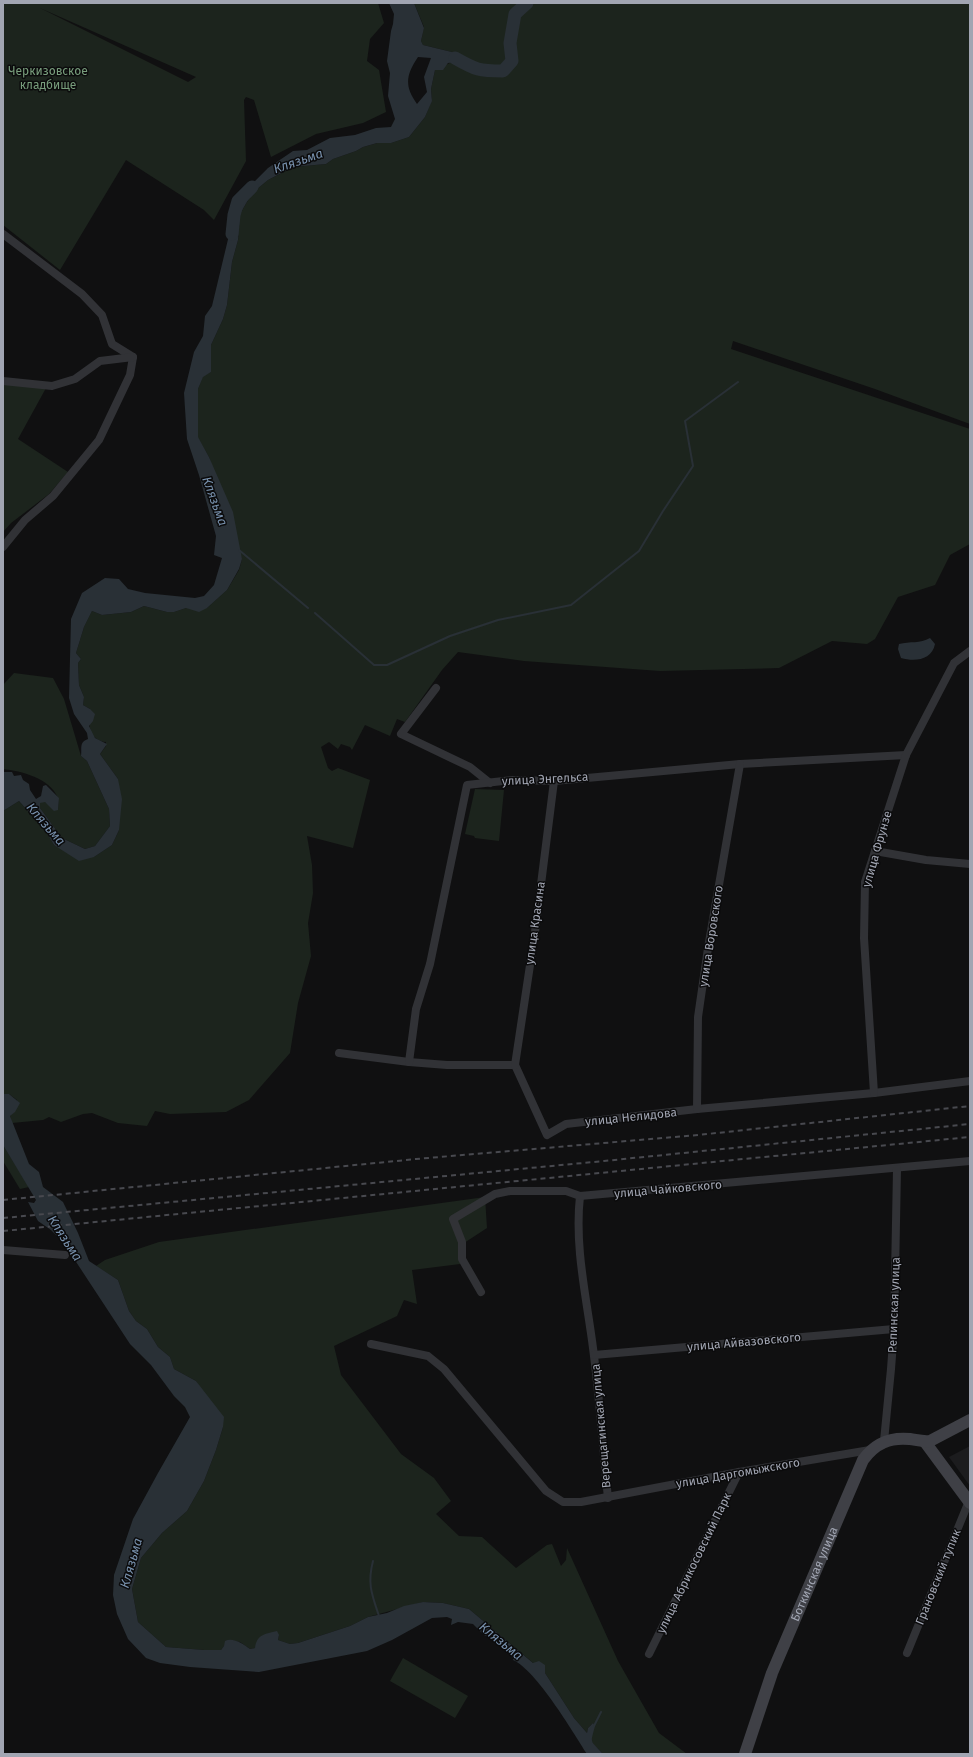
<svg xmlns="http://www.w3.org/2000/svg" width="973" height="1757" viewBox="0 0 973 1757" font-family="'Fira Sans',sans-serif">
<style>
.built{fill:#1c1c1e}
.green{fill:#1c241d;fill-rule:evenodd}
.water{fill:#293036;fill-rule:evenodd}
.lines{fill:none;stroke-linecap:round;stroke-linejoin:round}
.stream{stroke:#293036;stroke-width:2}
.river{stroke:#293036;stroke-width:13}
.street{stroke:#313236;stroke-width:8}
.secondary{stroke:#3f4046;stroke-width:12}
.rail{stroke:#48494f;stroke-width:2;stroke-dasharray:5 4;stroke-linecap:butt}
.labels{text-anchor:middle;dominant-baseline:central;stroke-width:3;stroke-linejoin:round;paint-order:stroke}
.park-label{font-size:12px;fill:#789d7c;stroke:#0b0b0c}
.street-label{font-size:12px;fill:#a1a5b2;stroke:#0b0b0c}
.water-label{font-size:13px;font-style:italic;fill:#7891ad;stroke:#0b0b0c}
</style>
<rect width="100%" height="100%" fill="#101011"/>
<polygon class="built" points="970,1446 970,1486 949,1457"/>
<g class="green">
<path d="M 3,3 L 378,3 L 384,23 L 370,39 L 367,61 L 379,70 L 386,112 L 363,123 L 316,134 L 271,157 L 254,100 L 246,97 L 244,100 L 246,161 L 214,220 L 204,210 L 126,160 L 60,270 L 3,225 ZM 40,8 L 196,77 L 188,82 Z"/>
<path d="M 414,3 L 970,3 L 970,424 L 875,389 L 733,341 L 731,349 L 970,429 L 970,544 L 950,555 L 935,585 L 898,597 L 875,639 L 867,644 L 832,641 L 779,668 L 660,671 L 524,661 L 458,652 L 442,670 L 405,722 L 397,719 L 390,736 L 365,725 L 352,750 L 350,747 L 341,744 L 338,749 L 329,742 L 321,747 L 328,768 L 332,771 L 338,768 L 370,780 L 353,848 L 307,836 L 312,865 L 313,893 L 308,923 L 311,956 L 298,1003 L 290,1053 L 249,1100 L 226,1112 L 170,1114 L 155,1111 L 147,1126 L 118,1123 L 92,1113 L 83,1114 L 61,1122 L 49,1117 L 43,1120 L 12,1123 L 10,1116 L 17,1107 L 17,1100 L 9,1094 L 3,1094 L 3,811 L 19,801 L 45,830 L 54,845 L 94,857 L 112,845 L 119,830 L 118,779 L 100,754 L 106,746 L 106,742 C 87,739 89,724 90,709 L 83,705 L 84,697 L 79,685 L 78,663 L 81,659 L 76,653 L 84,627 L 92,611 L 102,615 L 131,612 L 144,606 L 167,612 L 174,612 L 186,608 L 207,608 L 227,590 L 239,570 L 242,559 L 209,457 L 198,438 L 198,389 L 203,376 L 211,372 L 211,345 L 223,319 L 227,305 L 232,262 L 238,240 L 240,214 L 252,193 L 268,180 L 294,167 L 326,164 L 333,159 L 356,151 L 363,147 L 377,143 L 391,143 L 409,137 L 425,117 L 432,100 L 431,89 L 435,70 L 454,61 L 469,68 L 456,53 L 423,45 L 421,41 L 424,27 Z"/>
<polygon points="3,380 46,388 18,439 68,472 49,494 11,523 3,532"/>
<path d="M 14,673 L 53,678 L 64,699 L 81,756 L 87,761 L 109,809 L 110,826 L 95,846 L 85,849 L 62,838 L 40,808 L 40,802 L 45,802 L 58,810 C 58,807 59,801 58,798 C 50,778 21,771 3,769 L 3,685 Z"/>
<polygon points="475,789 504,790 499,841 475,838 474,836 465,834"/>
<polygon points="3,1145 29,1187 20,1189 3,1161"/>
<path d="M 485,1197 L 487,1228 L 461,1245 L 460,1264 L 412,1270 L 417,1304 L 404,1300 L 397,1316 L 334,1346 L 341,1375 L 401,1454 L 434,1478 L 451,1501 L 436,1514 L 459,1536 L 482,1537 L 516,1568 L 547,1545 L 552,1544 L 561,1566 L 566,1560 L 567,1548 L 618,1661 L 659,1733 L 687,1754 L 603,1754 C 600,1750 594,1746 592,1742 C 590,1738 594,1729 593,1723 L 588,1728 L 587,1733 L 574,1718 L 545,1673 L 469,1609 L 443,1603 L 423,1602 L 368,1617 L 350,1626 L 298,1643 L 290,1644 L 278,1640 L 279,1635 L 255,1648 L 250,1649 L 240,1642 L 229,1640 L 221,1650 L 204,1650 L 166,1647 L 138,1622 L 132,1589 L 141,1558 L 162,1533 L 187,1511 L 204,1481 L 216,1450 L 223,1427 L 196,1381 L 174,1369 L 170,1357 L 158,1347 L 147,1329 L 136,1321 L 129,1311 L 118,1280 L 96,1266 L 105,1260 L 159,1242 Z"/>
<polygon points="403,1658 468,1696 455,1718 390,1681"/>
</g>
<g class="water">
<path d="M 389,3 L 414,3 L 424,28 L 421,41 L 423,45 L 456,53 L 470,65 L 469,68 L 457,62 L 448,63 L 443,70 L 435,70 L 431,89 L 432,101 L 425,117 L 409,137 L 391,143 L 377,143 L 363,147 L 356,151 L 333,159 L 326,164 L 293,167 L 268,180 L 252,193 L 240,214 L 238,240 L 232,262 L 227,305 L 223,319 L 211,345 L 211,372 L 203,377 L 198,389 L 198,437 L 209,457 L 233,512 L 242,559 L 239,569 L 227,590 L 207,608 L 199,612 L 186,608 L 174,612 L 167,612 L 144,606 L 131,612 L 102,615 L 92,611 L 84,627 L 76,653 L 81,659 L 78,663 L 79,685 L 84,697 L 83,705 L 90,709 L 95,714 L 93,721 L 89,726 L 95,738 L 107,744 L 100,754 L 118,779 L 122,799 L 119,830 L 112,845 L 94,857 L 79,861 L 54,845 L 45,830 L 19,801 L 3,811 L 3,772 L 12,772 L 14,776 L 21,775 L 23,780 L 29,784 L 30,790 L 36,799 L 41,796 L 43,786 L 46,785 L 59,798 L 58,810 L 54,811 L 45,802 L 40,803 L 40,808 L 62,838 L 85,849 L 95,846 L 110,826 L 109,809 L 87,761 L 81,756 C 82,748 79,742 88,739 L 87,733 L 74,714 L 69,698 L 71,619 L 82,593 L 105,578 L 119,579 L 128,589 L 145,593 L 195,598 L 204,596 L 214,585 L 222,558 L 214,555 L 216,536 L 199,475 L 187,439 L 184,393 L 194,352 L 203,336 L 205,316 L 212,306 L 236,206 L 247,189 L 268,168 L 293,151 L 307,150 L 330,138 L 355,135 L 376,128 L 391,127 L 395,119 L 388,96 L 390,73 L 387,61 L 391,31 L 393,24 L 394,14 ZM 418,57 L 431,58 L 424,77 L 427,92 L 417,104 C 404,86 406,75 418,57 Z"/>
<path d="M 930,638 L 935,644 C 932,660 915,662 901,658 L 898,649 L 899,644 C 910,641 920,644 930,638 Z"/>
<path d="M 3,1094 L 9,1094 L 20,1103 L 15,1112 L 10,1116 L 29,1164 L 39,1172 L 43,1187 L 63,1202 L 78,1233 L 89,1261 L 118,1280 L 129,1311 L 136,1321 L 147,1329 L 158,1347 L 170,1357 L 174,1369 L 196,1381 L 224,1417 L 223,1427 L 216,1450 L 204,1481 L 187,1511 L 162,1533 L 141,1558 L 132,1589 L 138,1622 L 166,1647 L 204,1650 L 221,1650 L 224,1646 L 225,1641 C 233,1637 243,1644 250,1649 L 255,1648 C 257,1634 265,1634 277,1631 L 279,1635 L 278,1640 L 290,1644 L 298,1643 L 350,1626 L 368,1617 L 387,1613 L 404,1606 L 423,1602 L 443,1603 L 469,1609 L 533,1663 L 539,1661 L 545,1665 L 545,1673 L 574,1718 L 587,1733 L 588,1728 L 593,1723 L 595,1726 C 590,1745 590,1739 603,1754 L 587,1754 C 573,1732 536,1670 513,1660 L 513,1658 L 498,1642 L 484,1635 L 473,1624 L 458,1622 L 451,1625 L 452,1619 L 447,1617 L 432,1618 L 392,1640 L 367,1651 L 259,1672 L 190,1667 L 160,1663 L 146,1658 L 128,1639 L 117,1614 L 113,1595 L 114,1575 L 133,1519 L 158,1473 L 190,1417 L 185,1407 L 174,1396 L 151,1365 L 130,1344 L 63,1242 L 51,1230 L 38,1221 L 28,1202 L 34,1203 L 36,1200 L 3,1145 Z"/>
</g>
<g class="lines">
<g class="stream">
<polyline points="239,550 308,608"/>
<polyline points="315,613 374,665 387,665 450,636 498,620 571,605 639,551 663,511 693,466 685,421 738,382"/>
<path d="M 373,1561 C 367,1584 372,1595 379,1616"/>
<polyline points="594,1726 601,1712"/>
</g>
<g class="river">
<path d="M 455,58 C 476,70 479,71 503,71 L 512,61 L 510,43 L 515,14 L 527,3"/>
<polyline points="232,234 234,215 238,201 252,187"/>
</g>
<g class="street">
<polyline points="3,234 82,294 102,315 112,344 133,357 130,375 99,440 53,496 25,520 3,547"/>
<polyline points="3,381 52,386 75,379 100,361 133,357"/>
<polyline points="436,688 401,734 470,767 490,783"/>
<polyline points="875,851 926,860 970,864"/>
<polyline points="339,1053 409,1062 447,1065 515,1065 547,1135 566,1124 697,1109 874,1093 970,1081"/>
<polyline points="409,1062 416,1009 430,964 467,785 513,780 554,781 740,764 906,755"/>
<polyline points="515,1065 535,932 554,781"/>
<polyline points="874,1093 864,938 865,882 906,755 954,663 970,651"/>
<polyline points="697,1109 698,1017 708,948 740,764"/>
<path d="M 580,1196 C 574,1250 588,1303 594,1356 C 600,1403 603,1451 608,1498"/>
<polyline points="3,1250 65,1255"/>
<polyline points="481,1292 462,1259 462,1242 453,1219 495,1194 510,1191 566,1191 580,1196 970,1161"/>
<polyline points="371,1344 428,1356 444,1369 546,1491 563,1502 581,1502 739,1472 870,1450"/>
<polyline points="594,1355 894,1329"/>
<polyline points="884,1441 891,1369 894,1329 897,1169"/>
<polyline points="907,1653 969,1501"/>
<polyline points="649,1654 739,1472"/>
</g>
<g class="secondary">
<polyline points="925,1442 970,1503"/>
<path id="s1" d="M 745,1754 L 772,1673 L 863,1460 C 875,1443 890,1437 910,1439 C 917,1440 923,1442 930,1441 L 970,1420"/>
</g>
<g class="rail">
<polyline points="3,1200 416,1159 698,1135 970,1106"/>
<polyline points="3,1218 604,1161 970,1124"/>
<polyline points="3,1231 970,1137"/>
</g>
</g>
<g class="labels">
<g class="park-label">
<text x="48" y="71">Черкизовское<tspan x="48" dy="14">кладбище</tspan></text>
</g>
<g class="street-label">
<text transform="translate(545 779) rotate(-3)">улица Энгельса</text>
<text transform="translate(877 849) rotate(-74)">улица Фрунзе</text>
<text transform="translate(535 923) rotate(-82)">улица Красина</text>
<text transform="translate(711 936) rotate(-81)">улица Воровского</text>
<text transform="translate(631 1117) rotate(-6)">улица Нелидова</text>
<text transform="translate(668 1189) rotate(-5)">улица Чайковского</text>
<text transform="translate(894 1305) rotate(-88)">Репинская улица</text>
<text transform="translate(744 1342) rotate(-5)">улица Айвазовского</text>
<text transform="translate(601 1426) rotate(-95)">Верещагинская улица</text>
<text transform="translate(738 1473) rotate(-10)">улица Даргомыжского</text>
<text transform="translate(694 1563) rotate(-64)">улица Абрикосовский Парк</text>
<text stroke="none"><textPath href="#s1" startOffset="193">Боткинская улица</textPath></text>
<text transform="translate(938 1577) rotate(-68)">Грановский тупик</text>
</g>
<g class="water-label">
<text transform="translate(298 161) rotate(-19)">Клязьма</text>
<text transform="translate(215 501) rotate(70)">Клязьма</text>
<text transform="translate(46 824) rotate(49)">Клязьма</text>
<text transform="translate(65 1238) rotate(57)">Клязьма</text>
<text transform="translate(131 1563) rotate(-74)">Клязьма</text>
<text transform="translate(501 1641) rotate(39)">Клязьма</text>
</g>
</g>
<rect width="973" height="1757" fill="none" stroke="#a1a5b2" stroke-width="8"/>
</svg>
